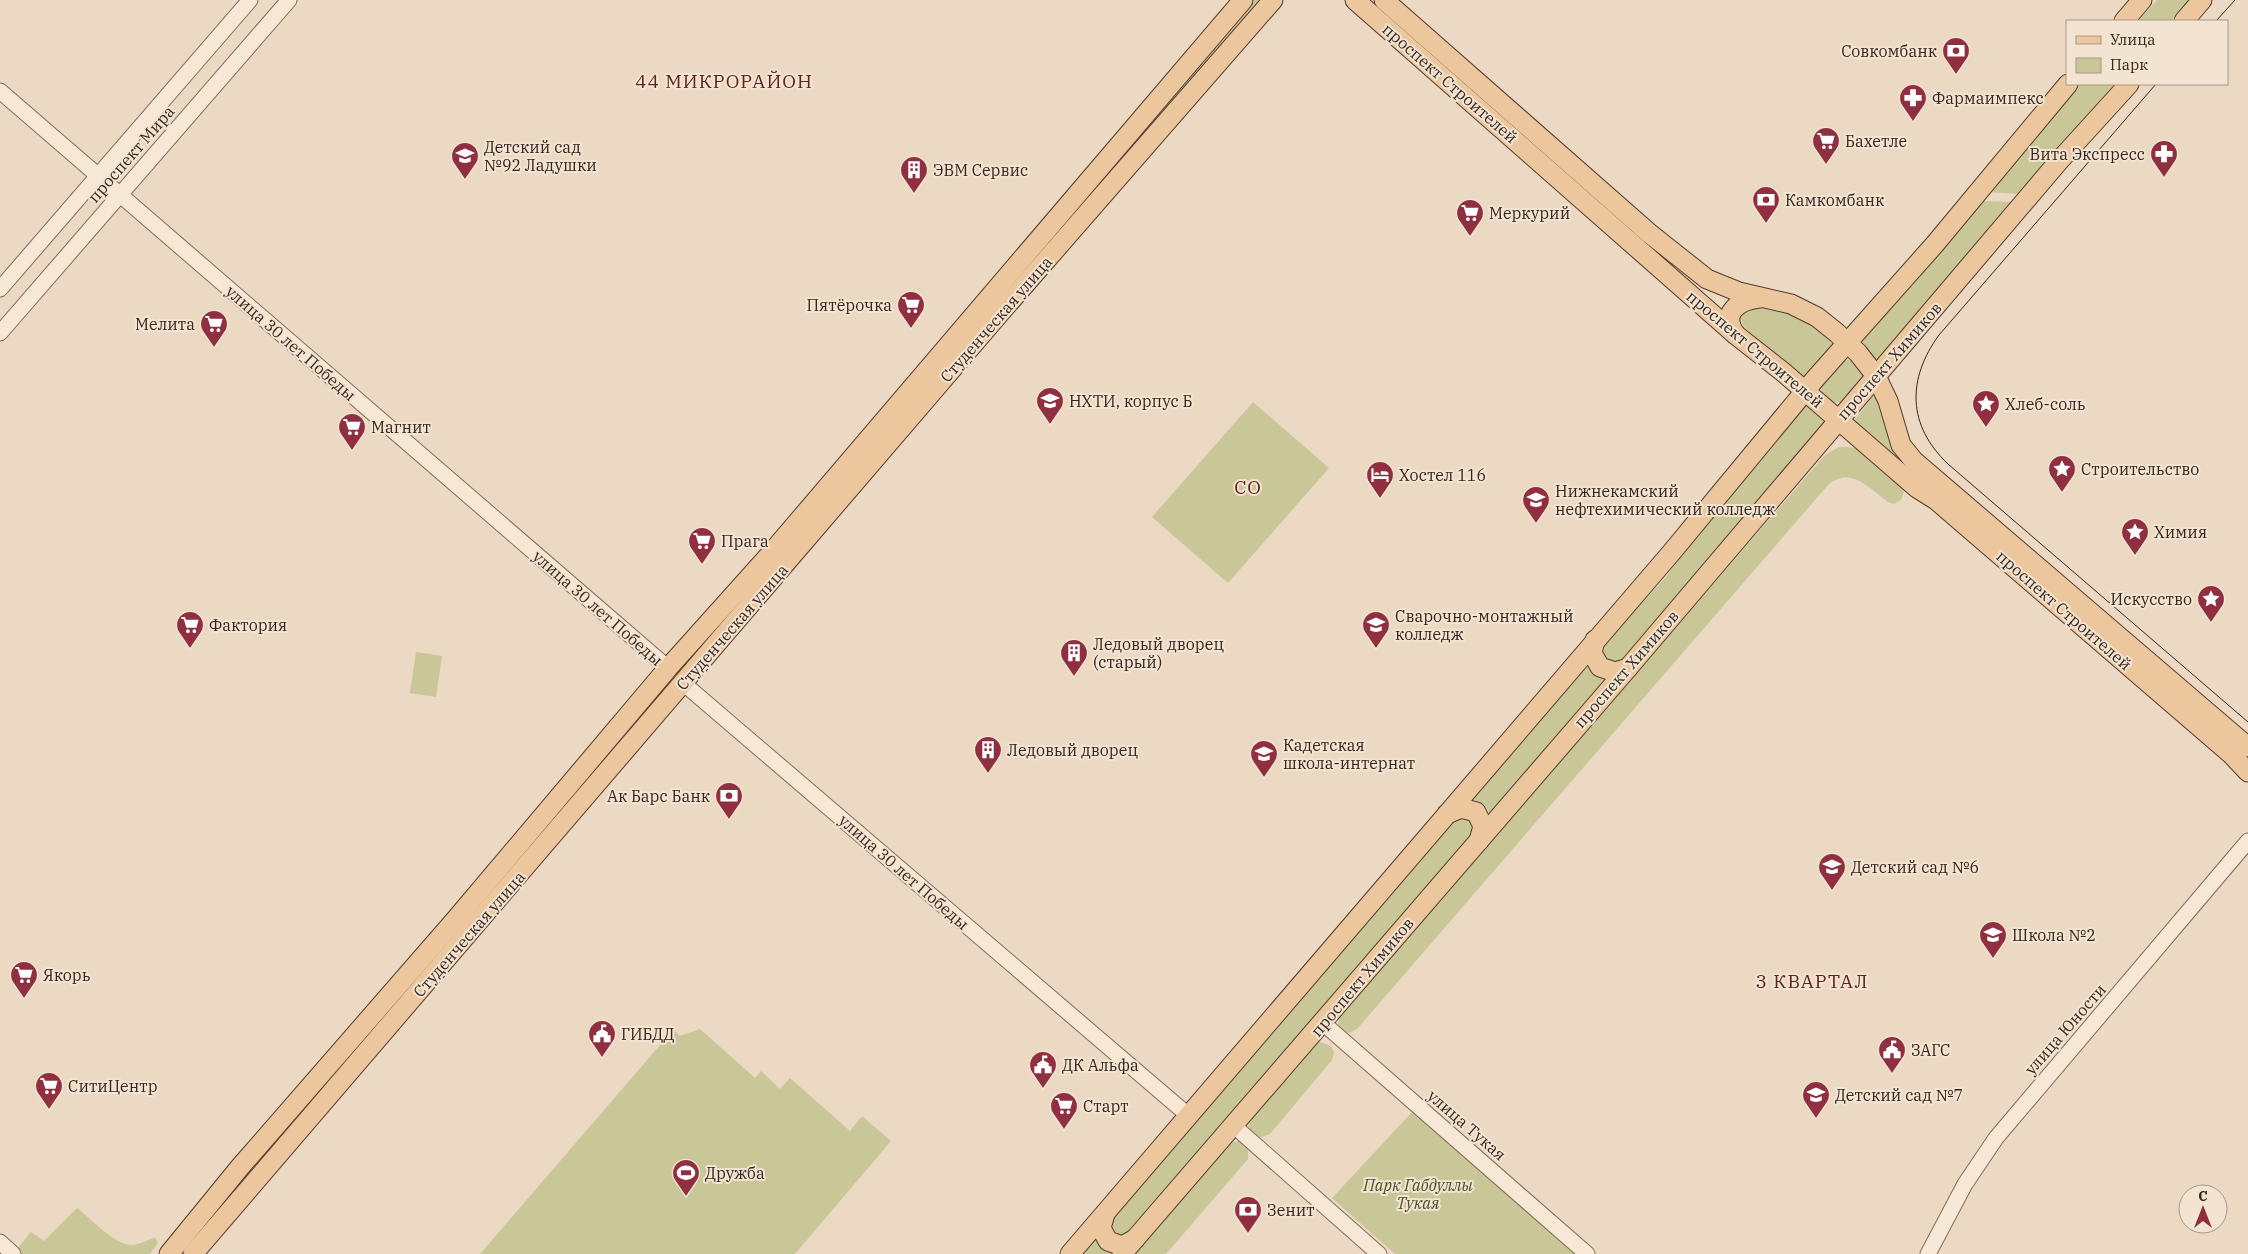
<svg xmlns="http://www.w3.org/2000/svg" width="2248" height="1254" viewBox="0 0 2248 1254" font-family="'IBM Plex Serif',serif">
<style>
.green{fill:#c9c698}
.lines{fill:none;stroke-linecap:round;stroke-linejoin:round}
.minor-casing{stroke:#846a5b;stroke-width:17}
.major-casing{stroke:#523a2f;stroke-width:21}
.minor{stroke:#f7e8d6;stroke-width:15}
.major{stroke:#ecc79d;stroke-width:19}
.tram{stroke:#35261e;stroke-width:1}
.labels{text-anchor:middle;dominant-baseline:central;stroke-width:4;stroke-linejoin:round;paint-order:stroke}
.poi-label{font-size:16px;fill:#35261e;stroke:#f3e4d2;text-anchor:start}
.street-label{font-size:16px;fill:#35261e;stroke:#f3e4d2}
.park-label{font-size:16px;font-style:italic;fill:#4d5026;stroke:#f3e4d2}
.quarter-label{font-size:19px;letter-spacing:1px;fill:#5f2320;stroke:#f3e4d2}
</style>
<rect width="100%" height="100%" fill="#ebd9c3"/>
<g class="green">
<polygon points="1251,0 1263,0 997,306 992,302"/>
<polygon points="2157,0 2190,0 2171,21 2138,21"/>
<polygon points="2079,84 2117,84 2022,194 1986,192"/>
<polygon points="1978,201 2015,202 1878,361 1860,346 1873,325"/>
<polygon points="1767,306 1811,321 1838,342 1803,380 1743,326 1741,318 1745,309"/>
<polygon points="1849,359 1856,361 1864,375 1863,378 1846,400 1834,404 1822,394 1821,385 1838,365"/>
<polygon points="1876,393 1888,426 2245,753 1853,422"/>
<polygon points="1253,402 1329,468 1228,583 1152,517"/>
<polygon points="1806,403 1827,422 1624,658 1616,662 1607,659 1602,651 1605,642 1666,577 1692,539"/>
<path d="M 1839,447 C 1845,447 1850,447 1855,448 C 1865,452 1902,482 1904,492 L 1901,500 L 1894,504 L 1888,502 C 1869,488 1851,466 1828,485 L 1357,1029 L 1349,1033 L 1342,1030 L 1338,1023 L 1341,1015 L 1825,455 Z"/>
<polygon points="416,652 442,656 436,697 410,693"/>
<polygon points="1589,666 1593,673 1606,680 1492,817 1484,804 1472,800 1561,692"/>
<polygon points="664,687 668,687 593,779 588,775"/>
<path d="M 1465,813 L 1476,830 L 1134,1231 L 1123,1236 C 1114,1233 1111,1227 1112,1218 L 1454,817 Z"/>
<polygon points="700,1029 755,1078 761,1071 780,1089 790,1078 850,1131 862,1116 891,1141 795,1254 480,1254 673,1030 680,1036"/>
<polygon points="1320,1042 1331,1046 1334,1053 1332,1060 1270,1134 1259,1138 1249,1131 1248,1122 1316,1043"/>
<polygon points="1414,1110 1577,1254 1395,1254 1332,1198"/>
<polygon points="1239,1141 1248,1147 1248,1159 1166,1254 1134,1254 1230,1143"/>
<path d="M 77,1208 C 90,1218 116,1246 132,1245 C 140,1245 147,1239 155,1238 L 158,1243 L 150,1254 L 17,1254 L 17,1249 L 31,1232 L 44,1241 Z"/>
<polygon points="1095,1237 1102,1249 1113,1253 1112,1254 1081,1254"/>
</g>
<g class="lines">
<defs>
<g id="minor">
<polyline points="0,91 668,668"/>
<polyline points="0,289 250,0"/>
<polyline points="0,333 289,0"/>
<polyline points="683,683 1189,1116"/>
<polyline points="1323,1023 1587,1254"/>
<polyline points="1234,1126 1379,1254"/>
<polyline points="0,1242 13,1254"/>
<polyline points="1928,1254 1965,1184 1996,1138 2248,841"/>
</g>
<g id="major">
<polyline points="1355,0 1736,335 1783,372 1917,488 1936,500 2231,754 2248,772"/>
<polyline points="1384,0 1649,233 1707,279 1739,292 1791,304 1817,317 1837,333 1858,353 1876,376 1888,401 1901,445 1914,461 2248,747"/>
<polyline points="2124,21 2142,0"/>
<polyline points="2184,21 2202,0"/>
<path d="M 1736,335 C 1719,313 1739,300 1760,298"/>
<polyline points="1595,640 1592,653 1600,667 1615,672 1628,668"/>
<polyline points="1447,814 1461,808 1476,812 1483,826 1479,841"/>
<polyline points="1105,1214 1101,1228 1108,1241 1122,1246 1135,1239"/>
<polyline points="169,1254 240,1167 456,919 668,668 772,552 1243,0"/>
<polyline points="193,1254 1000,313 1273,0"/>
<polyline points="1070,1254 1671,553 1815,379 1935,244 2068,84"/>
<polyline points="1122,1254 1628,668 2059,161 2129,84"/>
</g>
</defs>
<use href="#minor" class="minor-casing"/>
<use href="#major" class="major-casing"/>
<use href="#minor" class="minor"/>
<use href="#major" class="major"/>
<g class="tram">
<polyline points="2216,21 2235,0"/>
<path d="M 2156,84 L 1939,335 C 1907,379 1907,425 1948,464 L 2248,722"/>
</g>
</g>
<defs>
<symbol id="bank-pin" viewBox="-11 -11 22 30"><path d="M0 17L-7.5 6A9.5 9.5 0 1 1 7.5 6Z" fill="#902f3f" stroke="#f3e4d2"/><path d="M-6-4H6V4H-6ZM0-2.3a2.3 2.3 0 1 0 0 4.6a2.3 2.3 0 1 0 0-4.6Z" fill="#fff"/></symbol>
<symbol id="pharmacy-pin" viewBox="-11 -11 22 30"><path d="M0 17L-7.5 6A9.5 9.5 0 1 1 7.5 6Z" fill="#902f3f" stroke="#f3e4d2"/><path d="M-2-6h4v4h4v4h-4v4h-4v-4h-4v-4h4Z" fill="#fff"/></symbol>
<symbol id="supermarket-pin" viewBox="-11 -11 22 30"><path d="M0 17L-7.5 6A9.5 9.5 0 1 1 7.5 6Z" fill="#902f3f" stroke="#f3e4d2"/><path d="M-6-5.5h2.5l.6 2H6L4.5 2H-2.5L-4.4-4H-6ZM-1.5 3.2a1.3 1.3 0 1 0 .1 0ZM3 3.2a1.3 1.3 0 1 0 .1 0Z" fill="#fff"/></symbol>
<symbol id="school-pin" viewBox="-11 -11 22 30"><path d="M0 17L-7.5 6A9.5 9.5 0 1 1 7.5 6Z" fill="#902f3f" stroke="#f3e4d2"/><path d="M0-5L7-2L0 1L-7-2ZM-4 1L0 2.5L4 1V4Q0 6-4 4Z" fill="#fff"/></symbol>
<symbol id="building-pin" viewBox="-11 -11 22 30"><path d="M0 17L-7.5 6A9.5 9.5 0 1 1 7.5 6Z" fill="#902f3f" stroke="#f3e4d2"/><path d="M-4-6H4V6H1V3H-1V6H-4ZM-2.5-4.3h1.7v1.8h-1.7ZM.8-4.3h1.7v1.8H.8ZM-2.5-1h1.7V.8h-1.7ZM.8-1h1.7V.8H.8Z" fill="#fff"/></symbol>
<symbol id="university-pin" viewBox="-11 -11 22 30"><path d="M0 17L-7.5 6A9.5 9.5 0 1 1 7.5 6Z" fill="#902f3f" stroke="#f3e4d2"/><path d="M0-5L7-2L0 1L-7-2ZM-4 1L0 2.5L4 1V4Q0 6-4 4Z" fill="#fff"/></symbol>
<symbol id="sight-pin" viewBox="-11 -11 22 30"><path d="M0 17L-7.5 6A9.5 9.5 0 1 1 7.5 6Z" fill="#902f3f" stroke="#f3e4d2"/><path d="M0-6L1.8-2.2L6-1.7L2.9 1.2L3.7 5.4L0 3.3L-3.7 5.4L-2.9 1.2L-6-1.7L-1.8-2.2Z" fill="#fff"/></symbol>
<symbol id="hotel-pin" viewBox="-11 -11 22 30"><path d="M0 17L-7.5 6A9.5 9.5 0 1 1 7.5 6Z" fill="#902f3f" stroke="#f3e4d2"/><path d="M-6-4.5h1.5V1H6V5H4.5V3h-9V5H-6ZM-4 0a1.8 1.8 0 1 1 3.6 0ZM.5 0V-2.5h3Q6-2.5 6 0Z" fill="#fff"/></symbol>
<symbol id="civic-pin" viewBox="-11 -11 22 30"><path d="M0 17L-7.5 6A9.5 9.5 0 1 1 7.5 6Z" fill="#902f3f" stroke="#f3e4d2"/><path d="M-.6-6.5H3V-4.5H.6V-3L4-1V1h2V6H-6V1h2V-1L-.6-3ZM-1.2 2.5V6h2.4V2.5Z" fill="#fff"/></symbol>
<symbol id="stadium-pin" viewBox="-11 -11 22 30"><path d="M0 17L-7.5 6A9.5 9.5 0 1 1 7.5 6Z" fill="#902f3f" stroke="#f3e4d2"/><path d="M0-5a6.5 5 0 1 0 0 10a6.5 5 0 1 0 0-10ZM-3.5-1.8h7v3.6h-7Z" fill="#fff"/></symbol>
</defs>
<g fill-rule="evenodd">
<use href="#bank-pin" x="1940" y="35" width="32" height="43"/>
<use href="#pharmacy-pin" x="1897" y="82" width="32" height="43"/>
<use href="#supermarket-pin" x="1810" y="125" width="32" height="43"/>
<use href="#pharmacy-pin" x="2148" y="138" width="32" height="43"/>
<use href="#school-pin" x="449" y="140" width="32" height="43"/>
<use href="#building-pin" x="898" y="154" width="32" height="43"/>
<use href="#bank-pin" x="1750" y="184" width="32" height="43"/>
<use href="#supermarket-pin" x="1454" y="197" width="32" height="43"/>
<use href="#supermarket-pin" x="895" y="289" width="32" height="43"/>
<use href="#supermarket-pin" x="198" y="308" width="32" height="43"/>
<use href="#university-pin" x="1034" y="385" width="32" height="43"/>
<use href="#sight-pin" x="1970" y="388" width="32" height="43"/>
<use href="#supermarket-pin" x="336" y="411" width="32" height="43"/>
<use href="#sight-pin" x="2046" y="453" width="32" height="43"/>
<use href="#hotel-pin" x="1364" y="459" width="32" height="43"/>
<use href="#university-pin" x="1520" y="484" width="32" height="43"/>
<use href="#sight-pin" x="2119" y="516" width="32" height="43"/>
<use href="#supermarket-pin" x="686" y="525" width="32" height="43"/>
<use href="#sight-pin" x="2195" y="583" width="32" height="43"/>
<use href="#supermarket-pin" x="174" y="609" width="32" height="43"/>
<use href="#university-pin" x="1360" y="609" width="32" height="43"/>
<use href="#building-pin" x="1058" y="637" width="32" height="43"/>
<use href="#building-pin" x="972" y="734" width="32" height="43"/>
<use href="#school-pin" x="1248" y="738" width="32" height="43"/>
<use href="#bank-pin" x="713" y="780" width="32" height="43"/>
<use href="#school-pin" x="1816" y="851" width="32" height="43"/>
<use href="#school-pin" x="1977" y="919" width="32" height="43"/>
<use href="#supermarket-pin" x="8" y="959" width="32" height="43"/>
<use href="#civic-pin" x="586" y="1018" width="32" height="43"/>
<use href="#civic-pin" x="1876" y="1034" width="32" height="43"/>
<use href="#civic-pin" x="1027" y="1049" width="32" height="43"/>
<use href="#supermarket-pin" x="33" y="1070" width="32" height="43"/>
<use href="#school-pin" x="1800" y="1079" width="32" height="43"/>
<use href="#supermarket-pin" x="1048" y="1090" width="32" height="43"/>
<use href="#stadium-pin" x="670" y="1157" width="32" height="43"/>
<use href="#bank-pin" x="1232" y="1194" width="32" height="43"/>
</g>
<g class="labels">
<g class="poi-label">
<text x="1937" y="51" text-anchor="end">Совкомбанк</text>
<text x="1932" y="98">Фармаимпекс</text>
<text x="1845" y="141">Бахетле</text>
<text x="484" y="147">Детский сад<tspan x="484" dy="18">№92 Ладушки</tspan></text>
<text x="2145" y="154" text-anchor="end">Вита Экспресс</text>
<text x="933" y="170">ЭВМ Сервис</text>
<text x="1785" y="200">Камкомбанк</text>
<text x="1489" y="213">Меркурий</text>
<text x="892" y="305" text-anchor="end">Пятёрочка</text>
<text x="195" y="324" text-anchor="end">Мелита</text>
<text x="1069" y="401">НХТИ, корпус Б</text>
<text x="2005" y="404">Хлеб-соль</text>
<text x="371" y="427">Магнит</text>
<text x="2081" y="469">Строительство</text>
<text x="1399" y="475">Хостел 116</text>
<text x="1555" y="491">Нижнекамский<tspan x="1555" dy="18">нефтехимический колледж</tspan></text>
<text x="2154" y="532">Химия</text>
<text x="721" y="541">Прага</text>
<text x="2192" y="599" text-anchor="end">Искусство</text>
<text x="1395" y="616">Сварочно-монтажный<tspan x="1395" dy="18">колледж</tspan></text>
<text x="209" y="625">Фактория</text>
<text x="1093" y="644">Ледовый дворец<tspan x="1093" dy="18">(старый)</tspan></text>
<text x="1283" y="745">Кадетская<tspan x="1283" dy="18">школа-интернат</tspan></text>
<text x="1007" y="750">Ледовый дворец</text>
<text x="710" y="796" text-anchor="end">Ак Барс Банк</text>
<text x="1851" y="867">Детский сад №6</text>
<text x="2012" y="935">Школа №2</text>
<text x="43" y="975">Якорь</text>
<text x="621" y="1034">ГИБДД</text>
<text x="1911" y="1050">ЗАГС</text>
<text x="1062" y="1065">ДК Альфа</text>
<text x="68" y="1086">СитиЦентр</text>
<text x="1835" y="1095">Детский сад №7</text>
<text x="1083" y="1106">Старт</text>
<text x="705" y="1173">Дружба</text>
<text x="1267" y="1210">Зенит</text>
</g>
<g class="street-label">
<text transform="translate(1450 83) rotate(41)">проспект Строителей</text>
<text transform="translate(131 154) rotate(-49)">проспект Мира</text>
<text transform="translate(996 319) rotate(-49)">Студенческая улица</text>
<text transform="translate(291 343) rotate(41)">улица 30 лет Победы</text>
<text transform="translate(1755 349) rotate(40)">проспект Строителей</text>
<text transform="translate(1889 361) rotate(-49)">проспект Химиков</text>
<text transform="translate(598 608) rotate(41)">улица 30 лет Победы</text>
<text transform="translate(2064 610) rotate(41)">проспект Строителей</text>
<text transform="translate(732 627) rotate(-49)">Студенческая улица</text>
<text transform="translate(1626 669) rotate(-49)">проспект Химиков</text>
<text transform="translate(904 872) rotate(41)">улица 30 лет Победы</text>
<text transform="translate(469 934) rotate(-49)">Студенческая улица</text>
<text transform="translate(1362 977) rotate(-50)">проспект Химиков</text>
<text transform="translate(2065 1029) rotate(-49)">улица Юности</text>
<text transform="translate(1467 1125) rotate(41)">улица Тукая</text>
</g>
<g class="park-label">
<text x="1418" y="1185">Парк Габдуллы<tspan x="1418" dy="18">Тукая</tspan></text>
</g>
<g class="quarter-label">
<text x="724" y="81">44 МИКРОРАЙОН</text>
<text x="1248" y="487">СО</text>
<text x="1812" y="981">3 КВАРТАЛ</text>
</g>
</g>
<rect x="2066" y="20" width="162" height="65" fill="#f3e4d2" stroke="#a7988a"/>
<rect x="2076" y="36" width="25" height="8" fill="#ecc79d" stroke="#a7988a"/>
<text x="2110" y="45" font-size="15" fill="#35261e">Улица</text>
<rect x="2076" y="58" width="25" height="15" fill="#c9c698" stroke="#a7988a"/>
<text x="2110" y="70" font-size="15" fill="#35261e">Парк</text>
<g transform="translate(2203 1209)"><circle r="24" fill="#f3e4d2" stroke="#a7988a"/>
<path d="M0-4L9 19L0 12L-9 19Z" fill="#902f3f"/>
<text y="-8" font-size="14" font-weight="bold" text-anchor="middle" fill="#35261e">С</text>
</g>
</svg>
